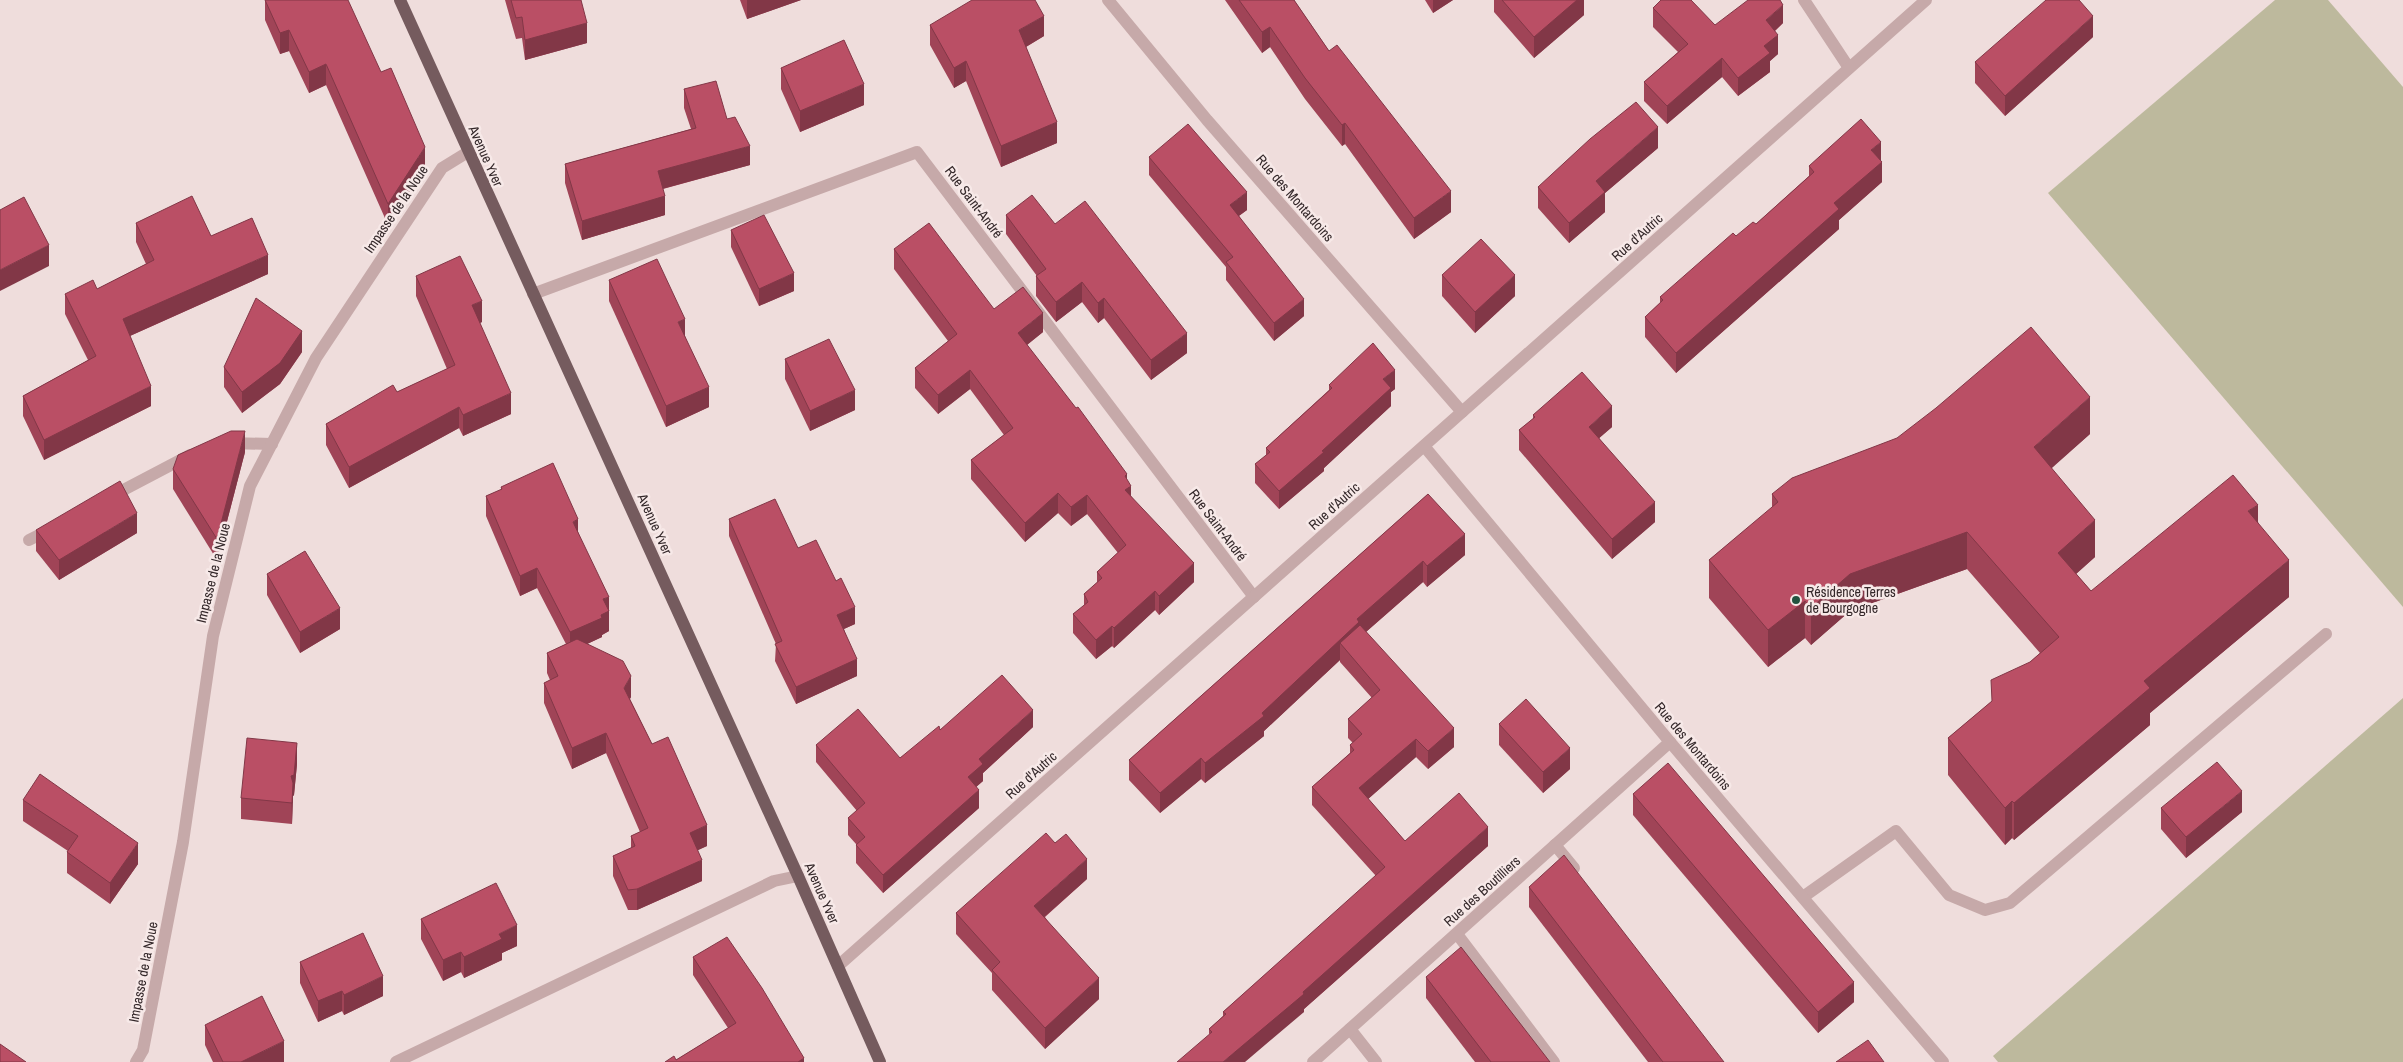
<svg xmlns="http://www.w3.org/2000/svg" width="2403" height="1062" viewBox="0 0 2403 1062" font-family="'Archivo Narrow',sans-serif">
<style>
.green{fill:#bdb99d}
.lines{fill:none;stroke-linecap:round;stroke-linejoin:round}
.service{stroke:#c6a9a9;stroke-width:12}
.minor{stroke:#c6a9a9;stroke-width:12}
.primary{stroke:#755b5e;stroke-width:12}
.wall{fill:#a04457}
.shaded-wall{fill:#823747}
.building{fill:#ba4f65;stroke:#823747}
.poi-dot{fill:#22523f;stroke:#f7e9e8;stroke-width:2}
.labels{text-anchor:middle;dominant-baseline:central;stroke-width:5;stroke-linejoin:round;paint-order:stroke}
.street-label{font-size:14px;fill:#34282a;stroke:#f7e9e8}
.poi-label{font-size:14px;fill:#34282a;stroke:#f7e9e8;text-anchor:start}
</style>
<rect width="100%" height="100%" fill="#efdddc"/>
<g class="green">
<polygon points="2275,0 2328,0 2403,87 2403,607 2048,193"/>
<polygon points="2403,698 2403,1062 1998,1062 1993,1056"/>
</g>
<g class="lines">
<g class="service">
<polyline points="1555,845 1574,868"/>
<polyline points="1803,897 1896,831 1949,895 1985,910 2010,903 2326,634"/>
<polyline points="1457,934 1554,1062"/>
</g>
<g class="minor">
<polyline points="1108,0 1207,120 1462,412"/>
<polyline points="1804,0 1849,68"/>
<polyline points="533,294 917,152 1254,597"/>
<polyline points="229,443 272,444"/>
<polyline points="1424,446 1670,742 1943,1062"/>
<polyline points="110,497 190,455"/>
<polyline points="29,540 51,529"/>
<polyline points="838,966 1926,0"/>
<polyline points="1350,1029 1376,1062"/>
<polyline points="136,1062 143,1050 183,842 213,636 250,486 316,358 442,168 468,152"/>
<polyline points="396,1062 774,881 798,876"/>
<polyline points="1313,1062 1670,742"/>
</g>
<polyline class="primary" points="400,0 798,876 880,1062"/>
</g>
<g class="wall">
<polygon points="265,0 425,168 388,225 326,85 309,93 289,51 280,54 265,20"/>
<polygon points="505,0 581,0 587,43 525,60 522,38 516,39"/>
<polygon points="740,0 801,0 747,19"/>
<polygon points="1225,0 1294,0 1329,51 1451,212 1414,239 1345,144 1342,146 1305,99 1270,47 1262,53"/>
<polygon points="1425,0 1453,0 1433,13"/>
<polygon points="1494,0 1584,0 1584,15 1534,58 1494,12"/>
<polygon points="1653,8 1715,25 1783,23 1775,31 1778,54 1770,61 1770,72 1738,96 1722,77 1667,124 1644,101 1644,82 1678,52 1653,27"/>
<polygon points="930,25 1044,36 1026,47 1057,143 1001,167 966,81 954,88 930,45"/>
<polygon points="2093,37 2005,116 1975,83 1975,62"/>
<polygon points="781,68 864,105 800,132 781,89"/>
<polygon points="684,89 727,119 750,165 663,189 665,215 582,240 565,183 565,164 691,129 684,108"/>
<polygon points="1658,148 1605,193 1605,212 1569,243 1538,208 1538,187"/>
<polygon points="1149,157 1247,210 1239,216 1304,316 1274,341 1226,280 1226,267 1149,175"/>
<polygon points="1881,161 1882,182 1839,220 1839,229 1676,373 1645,337 1645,317 1660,303 1660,297 1756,224 1809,176 1809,166"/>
<polygon points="1006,215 1055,224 1187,353 1151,380 1104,318 1098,323 1082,302 1056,322 1036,296 1036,276 1037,276 1006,234"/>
<polygon points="136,223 211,236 268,274 130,336 151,406 44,460 23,416 23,396 88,360 65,314 65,294 97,289 146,264 136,242"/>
<polygon points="731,230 794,291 759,306 731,247"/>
<polygon points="894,249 994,309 1043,332 1027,345 1127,480 1131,496 1194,582 1159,615 1155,610 1114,648 1112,646 1096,659 1073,633 1073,614 1084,606 1084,594 1097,583 1097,572 1118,553 1087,514 1071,526 1058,513 1025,542 971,479 971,460 1004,435 970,389 938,414 915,388 915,368 948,341 894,269"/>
<polygon points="1442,275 1515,296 1475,333 1442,296"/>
<polygon points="416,276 482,322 480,323 511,414 463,436 459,428 349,488 326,445 326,424 397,392 447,369 416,296"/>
<polygon points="609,280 685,336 709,407 666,427 609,301"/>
<polygon points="302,352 280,384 242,413 224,387 224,367"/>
<polygon points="785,359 855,410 810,431 785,379"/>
<polygon points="1329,385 1395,389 1391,392 1391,406 1324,468 1324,471 1279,509 1255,483 1255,464 1266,456 1266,448 1329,390"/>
<polygon points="1533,415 1612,427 1599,438 1655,522 1612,559 1519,450 1519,430 1533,419"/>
<polygon points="2090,434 2051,468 2095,557 2076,574 2091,591 2258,522 2289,597 2150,713 2150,725 2014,840 2012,838 2005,845 1948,775 1948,738 1991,702 2030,662 2040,653 1967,569 1850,611 1811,645 1805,638 1768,667 1709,598 1709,560 1772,508 1772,494"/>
<polygon points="245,452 217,560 173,489 173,469"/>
<polygon points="501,487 578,532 609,610 609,631 602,635 602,637 587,644 631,697 630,699 652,744 707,846 697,850 702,881 637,910 628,910 613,876 613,856 631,848 631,836 640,832 606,753 572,769 544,703 544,683 550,680 547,673 547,653 566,644 537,588 520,596 486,516 486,496 501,490"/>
<polygon points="1428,494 1465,555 1427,587 1423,582 1366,632 1454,747 1428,769 1416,757 1368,799 1405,841 1488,846 1304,1009 1304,1012 1209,1034 1209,1029 1223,1016 1223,1012 1376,876 1312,805 1312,787 1350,753 1350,745 1353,743 1348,738 1348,719 1372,698 1340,662 1340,660 1264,731 1264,736 1205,783 1201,779 1160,813 1129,780 1129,760"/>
<polygon points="729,519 798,548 855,624 844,629 857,676 796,704 775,661 776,644 729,536"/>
<polygon points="36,530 137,533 59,580 36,551"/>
<polygon points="267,574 340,629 300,653 267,595"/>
<polygon points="1499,724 1570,769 1543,793 1499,745"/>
<polygon points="1033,727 983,773 983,781 976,787 979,808 883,893 856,863 856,844 848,835 848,818 857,811 816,762 816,745 900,758 940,730"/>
<polygon points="297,764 294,795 293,796 292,824 241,819 241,798"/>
<polygon points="1633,794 1854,1002 1818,1033 1633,815"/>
<polygon points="23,800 138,864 110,904 67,873 67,852 68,851 23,821"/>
<polygon points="2161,808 2242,812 2186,858 2161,829"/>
<polygon points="1087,879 1045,917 1099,999 1045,1049 992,990 992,973 956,934 956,913"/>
<polygon points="1529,887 1724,1062 1648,1062 1529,907"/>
<polygon points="421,919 517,946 502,953 502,960 464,978 461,972 443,981 421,939"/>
<polygon points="693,957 804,1062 676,1060 728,1028 693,975"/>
<polygon points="300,962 383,996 344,1015 342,1011 318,1022 300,983"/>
<polygon points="1426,977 1550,1062 1475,1062 1426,998"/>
<polygon points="205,1025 284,1062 213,1062 205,1045"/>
</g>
<g class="shaded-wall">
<polygon points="747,0 801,0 747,19"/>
<polygon points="1433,0 1453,0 1433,13"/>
<polygon points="1577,0 1584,0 1584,15 1534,58 1534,37"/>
<polygon points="1783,5 1783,23 1766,39 1766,20"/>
<polygon points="1044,16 1044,36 1019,51 1019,30"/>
<polygon points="2093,16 2093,37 2005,116 2005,96"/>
<polygon points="587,23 587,43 525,60 525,40"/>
<polygon points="1270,27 1270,47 1262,53 1262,32"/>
<polygon points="289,30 289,51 280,54 280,33"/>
<polygon points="1778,35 1778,54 1770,61 1770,72 1738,96 1738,78 1764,46"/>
<polygon points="1722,58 1722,77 1667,124 1667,106"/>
<polygon points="966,61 966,81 954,88 954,68"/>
<polygon points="326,64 326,85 309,93 309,72"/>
<polygon points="864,84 864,105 800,132 800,111"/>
<polygon points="1057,122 1057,143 1001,167 1001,146"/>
<polygon points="1345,123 1345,144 1342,146 1342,125"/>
<polygon points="1658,127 1658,148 1605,193 1605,212 1569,243 1569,223 1596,181"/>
<polygon points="1881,142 1881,162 1871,150"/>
<polygon points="750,146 750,165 658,190 658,171"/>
<polygon points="425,147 425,168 388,225 388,204"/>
<polygon points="1882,162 1882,182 1839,220 1839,229 1676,373 1676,353 1834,203"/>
<polygon points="1451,191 1451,212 1414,239 1414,218"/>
<polygon points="1247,192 1247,210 1230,222 1230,205"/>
<polygon points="665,196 665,215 582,240 582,221"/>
<polygon points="49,245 49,266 0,291 0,270"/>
<polygon points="268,255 268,274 123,339 123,319"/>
<polygon points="794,273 794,291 759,306 759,289"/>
<polygon points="1515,275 1515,296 1475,333 1475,312"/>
<polygon points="1082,282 1082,302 1056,322 1056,302"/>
<polygon points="1104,298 1104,318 1098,323 1098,303"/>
<polygon points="1304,299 1304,316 1274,341 1274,323"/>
<polygon points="482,301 482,322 472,326 472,305"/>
<polygon points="1043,313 1043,332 1018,352 1018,333"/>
<polygon points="685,319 685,339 678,322"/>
<polygon points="302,331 302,352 280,384 242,413 242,392"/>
<polygon points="1187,333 1187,353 1151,380 1151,360"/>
<polygon points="970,370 970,389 938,414 938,395"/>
<polygon points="1395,370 1395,389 1391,392 1391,406 1324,468 1324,471 1279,509 1279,491 1322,451 1383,379"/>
<polygon points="151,386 151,406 44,460 44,440"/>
<polygon points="709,387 709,407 666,427 666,406"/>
<polygon points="855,390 855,410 810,431 810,411"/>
<polygon points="511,393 511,414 463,436 463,415"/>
<polygon points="2090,397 2090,434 2034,484 2034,447"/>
<polygon points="1612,406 1612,427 1589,447 1589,427"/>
<polygon points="459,407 459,428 349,488 349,467"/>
<polygon points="245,431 245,452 217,560 217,539"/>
<polygon points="1127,474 1127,488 1131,486 1131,505 1125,509 1125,476"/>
<polygon points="1058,493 1058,513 1025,542 1025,523"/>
<polygon points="1087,495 1087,514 1071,526 1071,507"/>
<polygon points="1655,502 1655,522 1612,559 1612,539"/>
<polygon points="2258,505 2258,542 2248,511"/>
<polygon points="137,513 137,533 59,580 59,560"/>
<polygon points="578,519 578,539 573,522"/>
<polygon points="2095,520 2095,557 2058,590 2058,553"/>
<polygon points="1967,532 1967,569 1850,611 1811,645 1811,608 1850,574"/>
<polygon points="1465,534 1465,555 1427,587 1427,566"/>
<polygon points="2289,560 2289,597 2150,713 2150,725 2014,840 2014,803 2144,681"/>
<polygon points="1423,561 1423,582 1359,638 1340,643 1340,660 1264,731 1264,736 1205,783 1205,763 1262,713 1357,619"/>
<polygon points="1194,563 1194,582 1159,615 1159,596"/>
<polygon points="537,568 537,588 520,596 520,576"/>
<polygon points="1155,591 1155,610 1114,648 1114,628"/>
<polygon points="609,597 609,631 602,635 602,637 570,652 570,632 603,599"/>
<polygon points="1805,601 1805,638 1768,667 1768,630"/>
<polygon points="855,607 855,624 837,632 837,615"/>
<polygon points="340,608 340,629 300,653 300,632"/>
<polygon points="1112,626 1112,646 1096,659 1096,640"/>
<polygon points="857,659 857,676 796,704 796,687"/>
<polygon points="631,676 631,697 624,708 624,688"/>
<polygon points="1033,710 1033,727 983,773 983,781 968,794 968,777 979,759"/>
<polygon points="1454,728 1454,747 1428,769 1428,751"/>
<polygon points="606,733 606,753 572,769 572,748"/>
<polygon points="1416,739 1416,757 1359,807 1359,788"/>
<polygon points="297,743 297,764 294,795 293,796 292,824 291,776"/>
<polygon points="1570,748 1570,769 1543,793 1543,772"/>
<polygon points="1201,758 1201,779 1160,813 1160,793"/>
<polygon points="979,790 979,808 883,893 883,875"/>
<polygon points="2242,791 2242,812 2186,858 2186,837"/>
<polygon points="2012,801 2012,838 2005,845 2005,808"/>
<polygon points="707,825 707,846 690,854 690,833"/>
<polygon points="1488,827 1488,846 1304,1009 1304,1012 1245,1062 1223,1062"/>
<polygon points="138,843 138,864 110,904 110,883"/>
<polygon points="1087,859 1087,879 1034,926 1034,906"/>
<polygon points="702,860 702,881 637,910 637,889"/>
<polygon points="517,925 517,946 502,953 502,960 464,978 464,957 499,934"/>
<polygon points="461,952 461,972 443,981 443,960"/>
<polygon points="383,976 383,996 344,1015 344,995"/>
<polygon points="1099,978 1099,999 1045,1049 1045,1028"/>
<polygon points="1854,982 1854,1002 1818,1033 1818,1012"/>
<polygon points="342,991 342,1011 318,1022 318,1001"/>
<polygon points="284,1041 284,1062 241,1062"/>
<polygon points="804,1058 804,1062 798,1062"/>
</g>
<g class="building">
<polygon points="265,0 348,0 381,72 391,68 425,147 388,204 326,64 309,72 289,30 280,33"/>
<polygon points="511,0 581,0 587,23 525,40 522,17 516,18"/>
<polygon points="972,0 1035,0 1044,16 1019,30 1057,122 1001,146 966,61 954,68 930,25"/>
<polygon points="1239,0 1294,0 1329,51 1337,45 1451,191 1414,218 1345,123 1342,125 1305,78 1270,27 1262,32"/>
<polygon points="1502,0 1577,0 1534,37"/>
<polygon points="1661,0 1691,0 1715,25 1748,0 1780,0 1783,5 1766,20 1778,35 1764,46 1770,53 1738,78 1722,58 1667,106 1644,82 1688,44 1653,8"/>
<polygon points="2046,0 2079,0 2093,16 2005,96 1975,62"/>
<polygon points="844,40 864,84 800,111 781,68"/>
<polygon points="716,81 727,119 735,117 750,146 658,171 665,196 582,221 565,164 696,128 684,89"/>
<polygon points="1636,102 1658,127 1596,181 1605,192 1569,223 1538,187 1590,139"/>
<polygon points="1861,119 1881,142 1871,150 1882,162 1834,203 1839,209 1676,353 1645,317 1663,300 1660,297 1733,233 1736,236 1753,222 1756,224 1814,172 1809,166"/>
<polygon points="1188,124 1247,192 1230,205 1304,299 1274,323 1226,262 1233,257 1149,157"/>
<polygon points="1032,195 1055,224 1085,201 1187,333 1151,360 1104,298 1098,303 1082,282 1056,302 1036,276 1046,269 1006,215"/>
<polygon points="192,196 211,236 252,218 268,255 123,319 151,386 44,440 23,396 96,356 65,294 93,280 97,289 154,260 136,223"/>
<polygon points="24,197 49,245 0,270 0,210"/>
<polygon points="764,215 794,273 759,289 731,230"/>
<polygon points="929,223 994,309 1023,287 1043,313 1018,333 1076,408 1078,407 1127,474 1125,476 1131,486 1125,490 1194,563 1159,596 1155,591 1114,628 1112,626 1096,640 1073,614 1088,602 1084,594 1102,578 1097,572 1126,545 1087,495 1071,507 1058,493 1025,523 971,460 1013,428 970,370 938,395 915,368 957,334 894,249"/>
<polygon points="1481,239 1515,275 1475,312 1442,275"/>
<polygon points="460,256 482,301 472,305 511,393 463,415 459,407 349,467 326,424 393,385 397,392 455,365 416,276"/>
<polygon points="657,259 685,319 678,322 709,387 666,406 609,280"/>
<polygon points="256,298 302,331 280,363 242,392 224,367"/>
<polygon points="2031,327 2090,397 2034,447 2095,520 2058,553 2091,591 2233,475 2258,505 2248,511 2289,560 2144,681 2150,688 2014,803 2012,801 2005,808 1948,738 1992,701 1991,680 2030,662 2059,637 1967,532 1850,574 1811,608 1805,601 1768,630 1709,560 1778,502 1772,494 1792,478 1897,438 1936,408"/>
<polygon points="829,339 855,390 810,411 785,359"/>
<polygon points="1373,343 1395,370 1383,379 1391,388 1322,451 1324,452 1279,491 1255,464 1270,452 1266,448 1332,388 1329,385"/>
<polygon points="1582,372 1612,406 1589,427 1655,502 1612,539 1519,430 1535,417 1533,415"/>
<polygon points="231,431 245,431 217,539 173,469 178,455"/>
<polygon points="553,463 578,519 573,522 609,597 603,599 609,611 601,615 602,618 570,632 537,568 520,576 486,496 502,489 501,487"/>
<polygon points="120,481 137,513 59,560 36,530"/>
<polygon points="1428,494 1465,534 1427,566 1423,561 1357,619 1359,622 1262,713 1264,716 1205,763 1201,758 1160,793 1129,760"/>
<polygon points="775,499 798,548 816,540 836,581 841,578 855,607 837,615 857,659 796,687 775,644 782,641 729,519"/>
<polygon points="305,551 340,608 300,632 267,574"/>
<polygon points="1360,625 1454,728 1428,751 1416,739 1359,788 1405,841 1459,793 1488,827 1303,992 1304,994 1223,1062 1177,1062 1212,1032 1209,1029 1226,1014 1223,1012 1385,867 1312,787 1354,750 1350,745 1362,734 1348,719 1380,690 1340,643"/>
<polygon points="577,639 623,661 631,676 624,688 652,744 668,737 707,825 690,833 702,860 637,889 628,890 613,856 635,846 631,836 648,828 606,733 572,748 544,683 558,676 547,653"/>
<polygon points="1002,675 1033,710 979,759 983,764 968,777 979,790 883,875 856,845 865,837 848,818 865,803 816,745 858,709 900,758 939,726 940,730"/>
<polygon points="1526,699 1570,748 1543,772 1499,724"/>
<polygon points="247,738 297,743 294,775 291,776 293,783 292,803 241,798"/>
<polygon points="2217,762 2242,791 2186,837 2161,808"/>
<polygon points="1668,763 1854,982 1818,1012 1633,794"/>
<polygon points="40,774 138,843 110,883 67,852 78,836 23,800"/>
<polygon points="1046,833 1055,843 1066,834 1087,859 1034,906 1099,978 1045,1028 992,970 1000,962 956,913"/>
<polygon points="1564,855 1724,1062 1663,1062 1529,887"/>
<polygon points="496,883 517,925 499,934 502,939 464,957 461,952 443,960 421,919"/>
<polygon points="363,933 383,976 344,995 342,991 318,1001 300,962"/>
<polygon points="727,937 762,988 804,1058 798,1062 665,1062 674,1056 676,1060 736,1023 693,957"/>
<polygon points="1461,947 1550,1062 1491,1062 1426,977"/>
<polygon points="262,996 284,1041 241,1062 223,1062 205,1025"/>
<polygon points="1868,1040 1884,1062 1836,1062"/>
<polygon points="0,1044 26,1062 0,1062"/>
</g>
<circle class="poi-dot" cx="1796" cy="600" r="5"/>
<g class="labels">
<g class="street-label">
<text transform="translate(486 156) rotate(66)">Avenue Yver</text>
<text transform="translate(1295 198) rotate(49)">Rue des Montardoins</text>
<text transform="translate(974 202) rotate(53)">Rue Saint-André</text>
<text transform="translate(396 209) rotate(-56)">Impasse de la Noue</text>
<text transform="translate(1637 237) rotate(-42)">Rue d'Autric</text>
<text transform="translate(1334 506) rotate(-42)">Rue d'Autric</text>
<text transform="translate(655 524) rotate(66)">Avenue Yver</text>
<text transform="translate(1218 525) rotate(53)">Rue Saint-André</text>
<text transform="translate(213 573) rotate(-76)">Impasse de la Noue</text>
<text transform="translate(1693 746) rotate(50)">Rue des Montardoins</text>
<text transform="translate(1031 775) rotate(-42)">Rue d'Autric</text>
<text transform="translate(1482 891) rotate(-42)">Rue des Boutilliers</text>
<text transform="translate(822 893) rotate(66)">Avenue Yver</text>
<text transform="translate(143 972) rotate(-79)">Impasse de la Noue</text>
</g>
<g class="poi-label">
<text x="1806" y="592">Résidence Terres<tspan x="1806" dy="16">de Bourgogne</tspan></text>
</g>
</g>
</svg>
